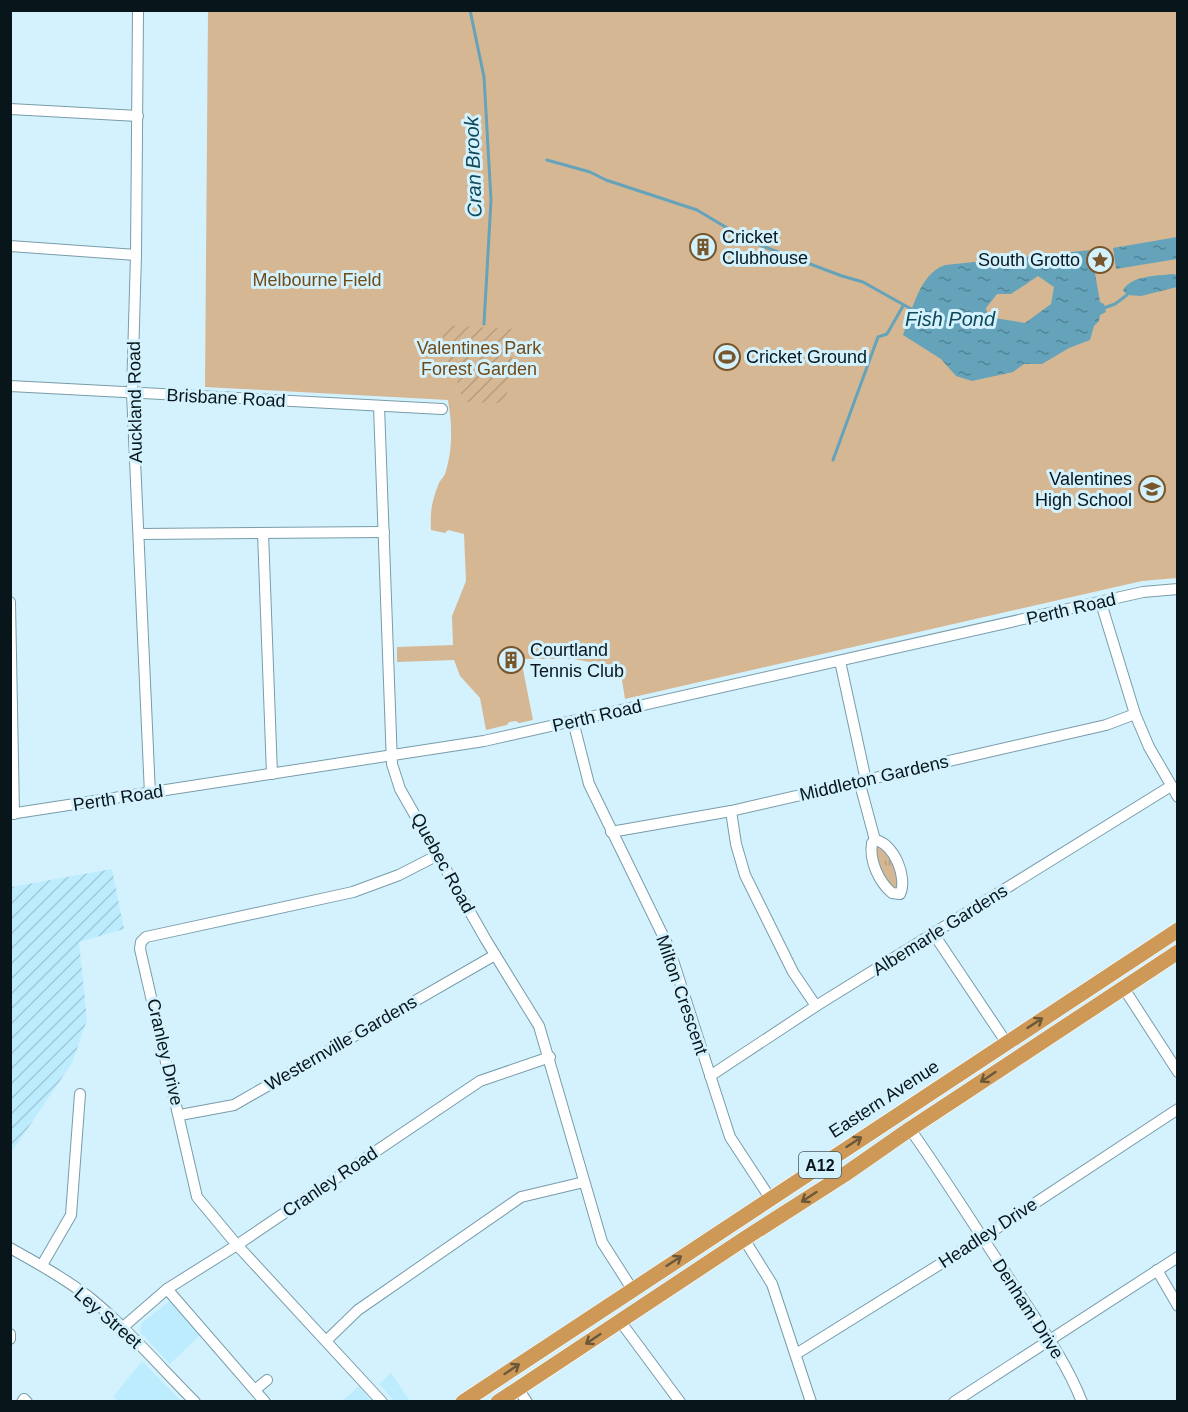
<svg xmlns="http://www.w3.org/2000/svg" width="1188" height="1412" viewBox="0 0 1188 1412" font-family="Helvetica,sans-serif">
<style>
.built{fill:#bcecfe}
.industrial{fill:url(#industrial-furrows)}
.grass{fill:url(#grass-tufts)}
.park{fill:#d5b794}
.garden{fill:url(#garden-furrows)}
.water{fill:url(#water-ripples);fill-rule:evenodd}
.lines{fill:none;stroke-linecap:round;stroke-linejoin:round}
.stream{stroke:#64a3ba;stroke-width:3}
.minor-casing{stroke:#789caa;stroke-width:12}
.highway-casing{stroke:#fff;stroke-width:16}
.minor{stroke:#fff;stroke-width:10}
.highway{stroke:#ce9957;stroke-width:15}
.oneway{stroke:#6b5839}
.labels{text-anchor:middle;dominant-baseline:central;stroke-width:6;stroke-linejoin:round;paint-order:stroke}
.shield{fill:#d4f2fe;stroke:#45585f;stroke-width:1.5}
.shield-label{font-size:16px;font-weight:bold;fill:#08161b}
.poi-label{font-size:18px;fill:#08161b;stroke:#d4f2fe;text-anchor:start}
.park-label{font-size:18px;fill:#714b17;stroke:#d4f2fe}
.street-label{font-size:18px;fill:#08161b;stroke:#d4f2fe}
.water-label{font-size:20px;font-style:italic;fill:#104859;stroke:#d4f2fe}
</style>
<defs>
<pattern id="industrial-furrows" width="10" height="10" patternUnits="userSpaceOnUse" patternTransform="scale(1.5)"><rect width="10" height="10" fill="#bcecfe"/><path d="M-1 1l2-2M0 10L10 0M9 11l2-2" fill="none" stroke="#a0cad9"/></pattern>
<pattern id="grass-tufts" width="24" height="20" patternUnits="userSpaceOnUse" patternTransform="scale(1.5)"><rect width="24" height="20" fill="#d5b794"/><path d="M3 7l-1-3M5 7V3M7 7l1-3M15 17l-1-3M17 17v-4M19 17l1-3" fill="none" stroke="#b59d7f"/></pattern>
<pattern id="garden-furrows" width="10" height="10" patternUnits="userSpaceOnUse" patternTransform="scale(1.5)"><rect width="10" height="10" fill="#d5b794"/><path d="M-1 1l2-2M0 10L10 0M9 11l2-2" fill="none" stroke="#b59d7f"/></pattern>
<pattern id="water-ripples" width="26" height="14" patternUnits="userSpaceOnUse" patternTransform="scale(1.5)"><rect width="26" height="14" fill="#64a3ba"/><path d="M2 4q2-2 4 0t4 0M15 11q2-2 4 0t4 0" fill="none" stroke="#508496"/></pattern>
</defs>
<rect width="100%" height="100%" fill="#d4f2fe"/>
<g class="built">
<polygon points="172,1299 200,1335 170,1364 140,1332 142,1323"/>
<polygon points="142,1361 181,1401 118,1401 113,1397"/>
<polygon points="391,1373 410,1401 394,1401 379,1384"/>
<polygon points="359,1386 371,1401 342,1401"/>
</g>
<polygon class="industrial" points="112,869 124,929 79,942 87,1020 72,1063 11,1153 11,887"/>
<path class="grass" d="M 879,845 C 892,857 897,870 898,888 L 894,889 L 881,874 L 875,847 Z"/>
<path class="park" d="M 208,11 L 1177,11 L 1177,578 L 1142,581 L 625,699 L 620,668 L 574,659 L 521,659 L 533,720 L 519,723 L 516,721 L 509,722 L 507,725 L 486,730 L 480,698 L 460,676 L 454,660 L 397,662 L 397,647 L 453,645 L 452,616 L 466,581 L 464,534 L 448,530 L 445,533 L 431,530 C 430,510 432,501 439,483 C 441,479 445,476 446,471 C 453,447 452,424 448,400 L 205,387 Z"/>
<polygon class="garden" points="443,325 515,329 509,389 502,403 463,402 458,383 450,377 442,366"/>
<g class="water">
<polygon points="1177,237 1177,259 1116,269 1113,248"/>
<path d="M 1091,250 L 1100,302 L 1104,304 L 1106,312 L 1100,315 L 1099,321 L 1094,326 L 1090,340 L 1069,348 L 1042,364 L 1024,364 L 1013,372 L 972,381 L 956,376 L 941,359 L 903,335 C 912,311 919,274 945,265 ZM 1038,276 L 1054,287 L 1051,304 L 1025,323 L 988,317 L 986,308 L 997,294 L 1011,294 Z"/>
<path d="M 1173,274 L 1177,275 L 1177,287 L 1141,296 L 1127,295 L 1123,290 C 1133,275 1156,276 1173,274 Z"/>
</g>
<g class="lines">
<g class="stream">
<polyline points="470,10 484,77 491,200 484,324"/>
<polyline points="547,160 590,172 606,180 697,210 749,241 842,276 863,282 913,310"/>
<polyline points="1093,263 1097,262"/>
<polyline points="1104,308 1115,304 1127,295"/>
<polyline points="833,460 878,337 887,334 903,306"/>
</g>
<defs>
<g id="minor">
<polyline points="138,10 136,255 132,393 150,794"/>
<polyline points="10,109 138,116"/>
<polyline points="10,246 136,255"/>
<polyline points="10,386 442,409"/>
<polyline points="379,406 392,764 400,789 486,940 539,1026 602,1242 632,1289"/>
<polyline points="263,533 272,774"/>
<polyline points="139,534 384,532"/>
<polyline points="10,602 14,814"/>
<polyline points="1101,603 1135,714 1149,747 1178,797"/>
<polyline points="840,661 865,776 861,788 875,840"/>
<polyline points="573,721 589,784 669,948 730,1137 770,1198"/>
<polyline points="731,811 736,844 745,875 793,972 816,1006"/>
<polyline points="10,814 484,741 1143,592 1178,589"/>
<polyline points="611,832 731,811 1106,725 1135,714"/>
<path d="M 875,840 C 894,843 908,878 900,894 L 892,893 C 879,882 869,861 872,843 Z"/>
<polyline points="933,933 1006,1042"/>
<polyline points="1123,987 1178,1072"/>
<polyline points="710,1076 816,1006 1171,786"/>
<polyline points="180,1115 234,1105 495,955"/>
<path d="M 910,1129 C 944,1177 975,1227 1007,1275 C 1033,1316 1064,1356 1082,1402"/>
<polyline points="744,1239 772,1284 811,1402"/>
<path d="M 10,1248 C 37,1263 64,1278 89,1297 C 127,1328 160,1367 195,1402"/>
<polyline points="42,1265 71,1215 80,1094"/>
<polyline points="1157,1270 1178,1306"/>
<polyline points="167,1289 265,1402"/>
<polyline points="620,1321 680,1402"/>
<polyline points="122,1328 167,1289 237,1245 480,1081 550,1057"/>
<polyline points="10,1334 10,1339"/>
<polyline points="327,1340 358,1310 521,1197 584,1182"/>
<polyline points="796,1354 982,1238 1178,1109"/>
<polyline points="518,1389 527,1402"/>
<polyline points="255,1390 267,1380"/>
<polyline points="22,1402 24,1399 27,1402"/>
<polyline points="382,1402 237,1245 197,1197 140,949 141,942 146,937 353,892 399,875 438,855"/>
<polyline points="954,1402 1178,1257"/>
</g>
<g id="highway">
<polyline points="463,1402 1178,930"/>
<polyline points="498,1402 744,1239 844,1175 910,1129 1178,952"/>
</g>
</defs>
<use href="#minor" class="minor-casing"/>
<use href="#highway" class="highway-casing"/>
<use href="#minor" class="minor"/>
<use href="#highway" class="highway"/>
</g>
<defs><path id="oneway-shaft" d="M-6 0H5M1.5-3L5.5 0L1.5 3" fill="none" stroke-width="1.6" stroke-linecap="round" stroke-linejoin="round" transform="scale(1.5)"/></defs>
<g class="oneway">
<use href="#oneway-shaft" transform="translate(1035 1023) rotate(-33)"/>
<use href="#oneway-shaft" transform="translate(988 1077) rotate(146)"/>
<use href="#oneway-shaft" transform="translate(854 1142) rotate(-33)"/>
<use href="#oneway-shaft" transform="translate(809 1197) rotate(147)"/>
<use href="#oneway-shaft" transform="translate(674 1261) rotate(-33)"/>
<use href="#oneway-shaft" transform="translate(593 1339) rotate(146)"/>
<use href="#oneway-shaft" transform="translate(512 1369) rotate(-34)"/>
</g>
<defs>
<symbol id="building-ring" viewBox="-11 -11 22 22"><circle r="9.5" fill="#d4f2fe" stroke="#77562c" stroke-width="1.5"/><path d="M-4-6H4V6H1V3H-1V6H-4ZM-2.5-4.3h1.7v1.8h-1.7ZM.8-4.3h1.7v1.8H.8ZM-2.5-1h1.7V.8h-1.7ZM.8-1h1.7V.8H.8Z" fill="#77562c"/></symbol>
<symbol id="sight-ring" viewBox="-11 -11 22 22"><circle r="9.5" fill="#d4f2fe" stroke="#77562c" stroke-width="1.5"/><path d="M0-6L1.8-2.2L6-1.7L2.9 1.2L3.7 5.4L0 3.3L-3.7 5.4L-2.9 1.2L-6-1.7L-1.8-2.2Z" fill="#77562c"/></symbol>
<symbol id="stadium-ring" viewBox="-11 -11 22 22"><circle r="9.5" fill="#d4f2fe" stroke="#77562c" stroke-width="1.5"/><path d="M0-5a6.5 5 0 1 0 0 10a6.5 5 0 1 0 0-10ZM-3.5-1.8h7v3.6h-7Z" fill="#77562c"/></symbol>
<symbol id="school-ring" viewBox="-11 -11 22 22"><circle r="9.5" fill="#d4f2fe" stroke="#77562c" stroke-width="1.5"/><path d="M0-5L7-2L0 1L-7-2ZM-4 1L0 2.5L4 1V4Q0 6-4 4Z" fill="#77562c"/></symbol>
</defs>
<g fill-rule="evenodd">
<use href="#building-ring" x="688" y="232" width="30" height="30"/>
<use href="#sight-ring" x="1085" y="245" width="30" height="30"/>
<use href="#stadium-ring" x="712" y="342" width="30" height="30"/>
<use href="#school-ring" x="1137" y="474" width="30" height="30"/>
<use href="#building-ring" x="496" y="645" width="30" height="30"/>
</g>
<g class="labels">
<rect class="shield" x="799" y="1152" width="42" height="26" rx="4.5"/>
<g class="shield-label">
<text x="820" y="1165">A12</text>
</g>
<g class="poi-label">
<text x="722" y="237">Cricket<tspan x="722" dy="21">Clubhouse</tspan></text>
<text x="1080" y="260" text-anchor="end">South Grotto</text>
<text x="746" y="357">Cricket Ground</text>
<text x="1132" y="479" text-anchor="end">Valentines<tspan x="1132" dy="21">High School</tspan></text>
<text x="530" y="650">Courtland<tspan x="530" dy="21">Tennis Club</tspan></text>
</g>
<g class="park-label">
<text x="317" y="280">Melbourne Field</text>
<text x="479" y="348">Valentines Park<tspan x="479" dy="21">Forest Garden</tspan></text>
</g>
<g class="street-label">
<text transform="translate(226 398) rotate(3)">Brisbane Road</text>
<text transform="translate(135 402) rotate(-91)">Auckland Road</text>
<text transform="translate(1071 609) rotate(-13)">Perth Road</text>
<text transform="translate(597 716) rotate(-13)">Perth Road</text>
<text transform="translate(874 778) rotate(-13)">Middleton Gardens</text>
<text transform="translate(118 798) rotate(-9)">Perth Road</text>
<text transform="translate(443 863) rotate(61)">Quebec Road</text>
<text transform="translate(940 930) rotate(-32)">Albemarle Gardens</text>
<text transform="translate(682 995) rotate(71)">Milton Crescent</text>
<text transform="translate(341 1043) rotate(-30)">Westernville Gardens</text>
<text transform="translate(165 1052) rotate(77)">Cranley Drive</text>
<text transform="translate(884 1099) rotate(-33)">Eastern Avenue</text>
<text transform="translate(330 1182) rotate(-34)">Cranley Road</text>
<text transform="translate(988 1233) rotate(-33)">Headley Drive</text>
<text transform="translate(1028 1309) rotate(57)">Denham Drive</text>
<text transform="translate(108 1318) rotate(41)">Ley Street</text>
</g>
<g class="water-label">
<text transform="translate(473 167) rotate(-92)">Cran Brook</text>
<text x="950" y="319">Fish Pond</text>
</g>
</g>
<rect width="1188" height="1412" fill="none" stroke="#08161b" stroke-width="24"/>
</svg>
